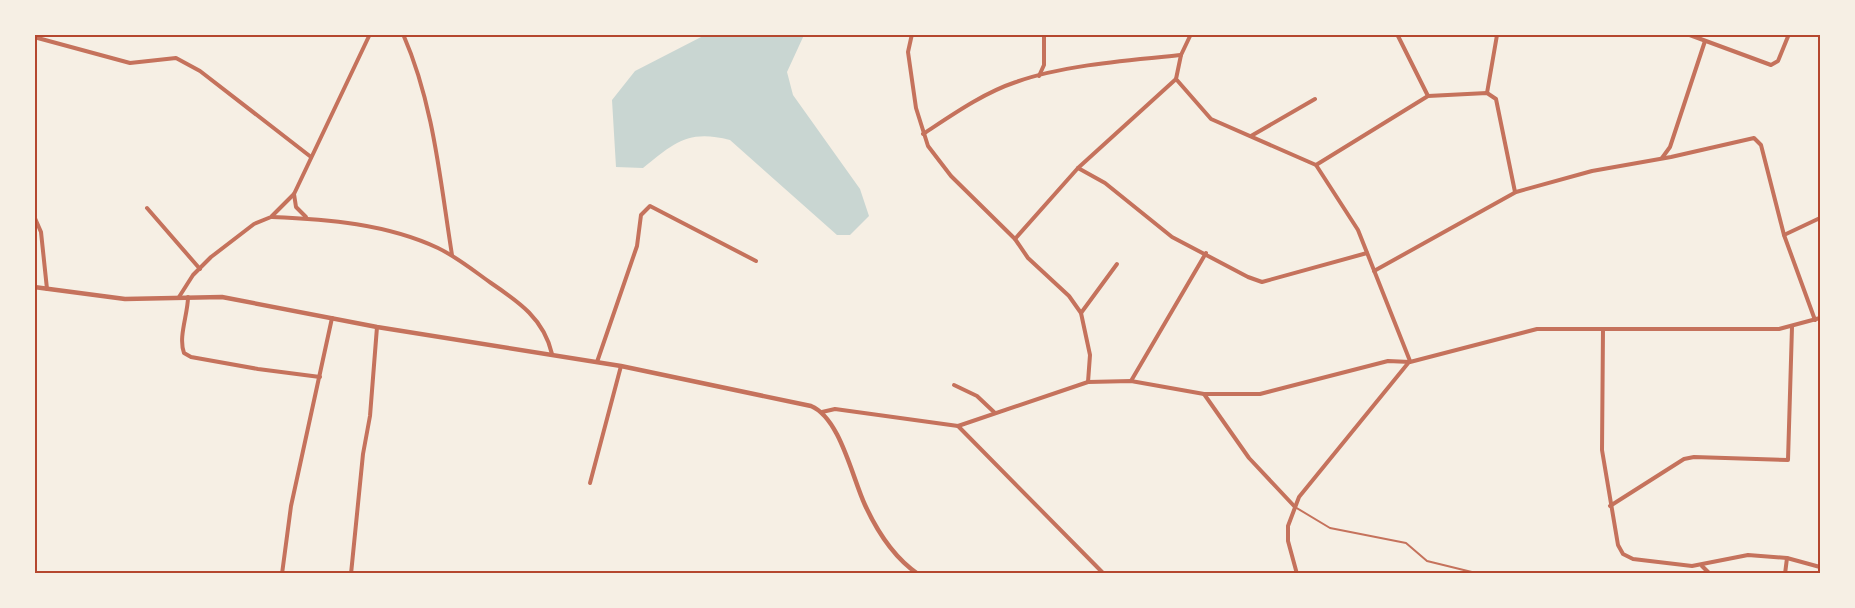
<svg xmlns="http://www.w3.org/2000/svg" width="1855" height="608" viewBox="0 0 1855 608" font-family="'Work Sans',sans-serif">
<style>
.water{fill:#c9d6d2}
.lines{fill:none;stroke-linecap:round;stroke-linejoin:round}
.service{stroke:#c5725c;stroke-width:2}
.minor{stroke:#c5725c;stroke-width:4}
.tertiary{stroke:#c5725c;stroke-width:4.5}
.neatline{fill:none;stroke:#b5482f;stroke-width:2}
</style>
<rect width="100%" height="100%" fill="#f6efe4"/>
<path class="water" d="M 705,35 L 804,35 L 787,72 L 793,95 L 860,189 L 869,216 L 850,235 L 837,235 L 730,140 C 688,129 674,143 643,168 L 616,167 L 612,100 L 635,71 Z"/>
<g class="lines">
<g class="service">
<polyline points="1295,507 1330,528 1406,543 1427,561 1480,574"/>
<polyline points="1526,574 1526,573"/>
</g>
<g class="minor">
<path d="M 403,34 C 434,105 440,180 452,255"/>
<polyline points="912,34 908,52 916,108 928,146 951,176 1015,239 1028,258 1069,296 1081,313 1090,355 1088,382"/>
<polyline points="1191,34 1181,55 1176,79 1211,119 1316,165 1358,230 1410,361"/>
<polyline points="1397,34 1428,96"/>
<polyline points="1687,34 1771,65 1778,61 1789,34"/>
<polyline points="34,37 130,63 176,58 200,71 311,157"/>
<polyline points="1039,76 1044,65 1044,34"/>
<polyline points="1487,93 1497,35"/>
<path d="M 923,134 C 952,115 983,93 1016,82 C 1063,65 1131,60 1181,55"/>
<polyline points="1251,136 1315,99"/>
<polyline points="1662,158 1670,147 1705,41"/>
<polyline points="1316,165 1428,96 1487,93 1496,99 1515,192"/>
<polyline points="1078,168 1105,183 1172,237 1248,277 1262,282 1367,253"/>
<polyline points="294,194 296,207 306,217"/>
<polyline points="147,208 200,269"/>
<polyline points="34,216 41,232 47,289"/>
<path d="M 272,217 C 327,219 387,224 438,248 C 457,257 474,271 491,283 C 519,302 544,319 552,354"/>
<polyline points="1784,235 1820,218"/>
<polyline points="1015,239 1078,168 1176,79"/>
<polyline points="1374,271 1516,192 1592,171 1671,157 1754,138 1761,145 1784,235 1815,320"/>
<polyline points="179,297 193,275 211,257 254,224 271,217 294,194 370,34"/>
<path d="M 188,297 C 188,314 178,337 184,353 L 191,357 L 258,369 L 320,377"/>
<polyline points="1081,313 1117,264"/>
<polyline points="1603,329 1602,450 1618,545 1623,554 1633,559 1692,566 1748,555 1787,558 1820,567"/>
<polyline points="597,362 637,246 641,215 650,206 756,261"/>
<polyline points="1131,381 1206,253"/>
<polyline points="954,385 977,396 995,413"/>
<polyline points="1204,394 1249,458 1295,507"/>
<polyline points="822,412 835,409 958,426 1088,382 1131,381 1204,394 1260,394 1388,361 1410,362 1537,329 1779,329 1820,318"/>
<polyline points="958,426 1104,574"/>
<polyline points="590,483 621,366"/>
<polyline points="1610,506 1684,459 1694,457 1788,460 1792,327"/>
<polyline points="1702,566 1710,574"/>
<polyline points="282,574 291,506 332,318"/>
<polyline points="351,574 363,454 370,416 377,327"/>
<polyline points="1297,574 1288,541 1288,526 1299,497 1409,362"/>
<polyline points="1785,574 1787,558"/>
</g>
<path class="tertiary" d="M 34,287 L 125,299 L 222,297 L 377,327 L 621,366 L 811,406 C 840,418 852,477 865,505 C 877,531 893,557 918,574"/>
</g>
<rect width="1855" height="608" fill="none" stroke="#f6efe4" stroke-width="72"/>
<rect x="36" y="36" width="1783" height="536" class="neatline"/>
</svg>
